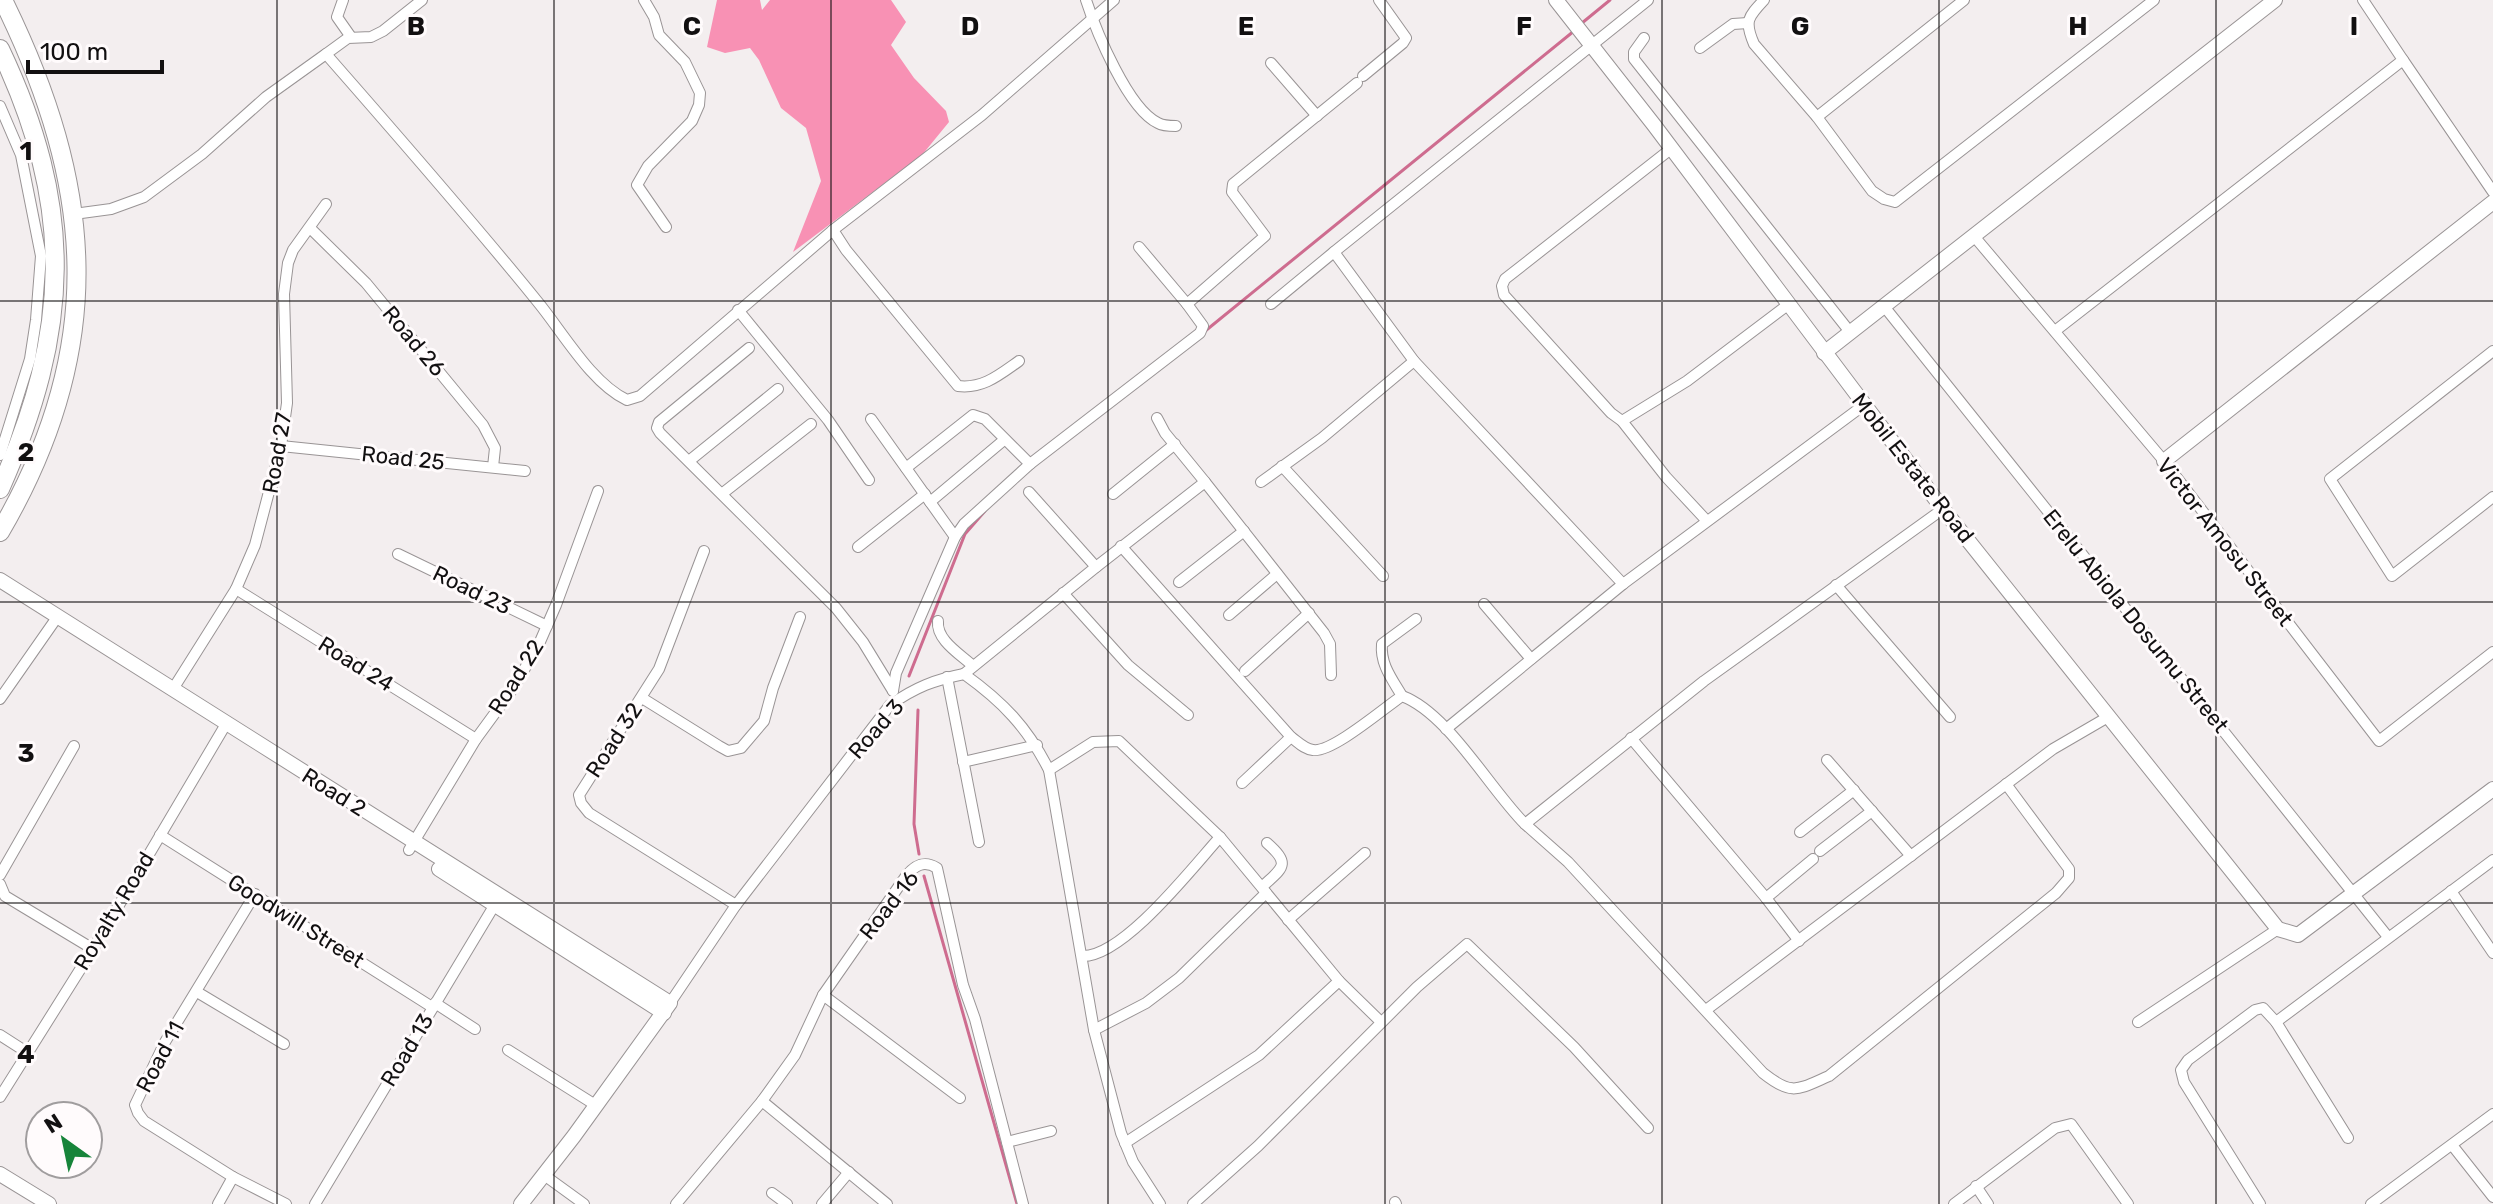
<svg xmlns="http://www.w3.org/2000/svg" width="2493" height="1204" viewBox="0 0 2493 1204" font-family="Rubik,sans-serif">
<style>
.forest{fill:#f891b4}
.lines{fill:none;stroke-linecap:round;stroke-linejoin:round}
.stream{stroke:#ce6c8f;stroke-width:3}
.street-casing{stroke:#999495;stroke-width:12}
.secondary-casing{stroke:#999495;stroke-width:16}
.highway-casing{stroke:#999495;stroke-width:20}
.street{stroke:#fff;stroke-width:10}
.secondary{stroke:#fff;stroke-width:14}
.highway{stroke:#fff;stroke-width:18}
.grid{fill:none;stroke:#121011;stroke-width:2;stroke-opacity:0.55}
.labels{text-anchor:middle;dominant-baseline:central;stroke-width:6;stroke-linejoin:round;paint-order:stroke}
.street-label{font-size:22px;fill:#121011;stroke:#fffbfc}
.grid-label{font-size:26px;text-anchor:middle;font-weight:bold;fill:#121011;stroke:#fffbfc;stroke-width:6;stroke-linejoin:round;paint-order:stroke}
</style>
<rect width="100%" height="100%" fill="#f3eeef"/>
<polygon class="forest" points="717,0 760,0 762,10 770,0 891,0 906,22 891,45 914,78 946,111 949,122 922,155 793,252 821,181 806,128 781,108 759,60 750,48 725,53 707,47"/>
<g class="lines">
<g class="stream">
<polyline points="1582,23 1610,0"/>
<polyline points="1204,332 1574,31"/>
<polyline points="909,676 965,534 985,511"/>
<polyline points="918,710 914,824 919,854"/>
<polyline points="924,876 1017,1204"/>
</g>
<defs>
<g id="street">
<polyline points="343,0 337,17 351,37"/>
<polyline points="644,0 654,17 659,35 685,62 700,93 699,105 692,121 648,166 637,185 666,227"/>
<path d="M 1086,0 C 1096,31 1128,109 1158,123 C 1163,126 1170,126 1176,126"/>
<path d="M 1764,0 C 1748,17 1744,21 1754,44 L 1817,117 L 1872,191 L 1884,199 L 1895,202 L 2154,0"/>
<polyline points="1644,38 1634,52 1634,59 1850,332"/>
<polyline points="1700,48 1733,24 1748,23"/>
<polyline points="326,54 348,38 371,37 383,31 422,0"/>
<polyline points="2403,60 2493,192"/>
<polyline points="1271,63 1317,116"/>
<polyline points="1363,76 1403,43 1406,38 1379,0"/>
<polyline points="0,106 21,155 41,256 36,320 30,359 0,455"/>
<polyline points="1817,117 1964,0"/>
<polyline points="1672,148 1505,279 1502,286 1504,295 1611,413 1622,421 1666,477 1706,520"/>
<path d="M 74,214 L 111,209 L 144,197 L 202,154 L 266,97 L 326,54 C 397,135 469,217 537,301 C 562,331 591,383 627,400 L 640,396 L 833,230"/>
<polyline points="310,228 366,283 483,425 495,448 493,467"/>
<polyline points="1973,235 2164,461 2379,741 2493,652"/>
<polyline points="1139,247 1187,304"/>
<polyline points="1271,304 1334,252"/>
<polyline points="1883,305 2388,937"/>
<polyline points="738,310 828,420 869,480"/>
<polyline points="2055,331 2403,60 2363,0"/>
<polyline points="749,348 659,422 657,428 660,433 836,608 863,642 893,691"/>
<polyline points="2493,351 2330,479 2392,576 2493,497"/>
<path d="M 1019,361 C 999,375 983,389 958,386 L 846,250 L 833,230 L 982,115 L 1114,0"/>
<polyline points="871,419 955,537"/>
<polyline points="1622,421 1687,381 1789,304"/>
<polyline points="281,446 525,471"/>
<polyline points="689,461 778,389"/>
<polyline points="1030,464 1200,333 1203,326 1187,304 1265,236 1232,192 1233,184 1357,83"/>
<polyline points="1282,466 1383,576"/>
<polyline points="1205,482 1324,633 1330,644 1331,675"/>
<polyline points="1261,482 1322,438 1414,361"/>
<polyline points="1029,492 1096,567"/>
<polyline points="723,493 811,424"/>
<polyline points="1113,494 1175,444"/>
<polyline points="930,502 1004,440"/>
<path d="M 1943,509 L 1704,681 L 1525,824 L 1568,862 L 1763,1073 C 1792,1096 1797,1090 1829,1076 L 2056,893 L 2069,878 L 2069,869 L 2006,784"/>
<path d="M 1121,546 L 1291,737 C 1298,742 1304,749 1313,750 C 1332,753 1384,708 1402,696 C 1448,713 1489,788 1525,824"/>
<polyline points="858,547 925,494"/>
<polyline points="704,551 659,669 579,795 581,803 589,813 736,905"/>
<polyline points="398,554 547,626"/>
<polyline points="1179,582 1244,531"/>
<polyline points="1623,584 1414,361 1334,252 1648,0"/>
<polyline points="1836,585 1950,717"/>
<polyline points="236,589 476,739"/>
<polyline points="1063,593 1128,665 1188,715"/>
<polyline points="1484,604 1531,659"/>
<polyline points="1229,615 1277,574"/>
<path d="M 938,621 C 936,640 960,654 973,666"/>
<polyline points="1245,671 1309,613"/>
<polyline points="964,674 1096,567 1205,482 1165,433 1157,418"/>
<polyline points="947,677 979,842"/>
<polyline points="173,689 236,589 255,545 281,446 287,403 284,294 288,263 293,250 326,204"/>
<polyline points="893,691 896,673 955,537 964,524 1030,464 985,419 973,415 906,468"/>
<path d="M 1402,696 C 1392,679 1380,664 1382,644 L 1416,619"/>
<polyline points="642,698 719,746 728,751 741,748 764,721 773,688 800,617"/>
<polyline points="0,699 58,616"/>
<polyline points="1446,729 1623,584 1864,405"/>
<polyline points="1631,738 1766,898 1799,941"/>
<polyline points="1827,760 1911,856"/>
<polyline points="963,762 1037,745"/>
<polyline points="1049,770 1093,742 1119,741 1220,837 1339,981 1259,1055 1125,1143"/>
<polyline points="1242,783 1291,737"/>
<polyline points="1800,832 1854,790"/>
<polyline points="160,835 432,1007"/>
<polyline points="409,850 476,739 514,687 539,644 556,605 598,491"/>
<polyline points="1820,851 1872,811"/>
<polyline points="0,875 74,746"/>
<polyline points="0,884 5,896 93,949"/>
<path d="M 1262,887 C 1282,868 1292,865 1267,843"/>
<polyline points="2451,891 2493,953"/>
<polyline points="255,894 165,1042 135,1105 138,1113 144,1121 233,1177 286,1204"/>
<polyline points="1766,898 1813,859"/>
<polyline points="1288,920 1365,853"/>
<path d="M 1083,956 C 1124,956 1192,868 1220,837"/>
<polyline points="1339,981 1381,1022"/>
<polyline points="197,992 284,1044"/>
<polyline points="823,995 960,1098"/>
<polyline points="435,1003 475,1029"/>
<path d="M 670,1003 L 736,905 L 890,705 C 916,687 934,680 964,674 C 1003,702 1027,727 1049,770 L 1094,1030 L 1121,1133 L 1133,1162 L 1160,1204"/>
<polyline points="1706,1010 2053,749 2108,717"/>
<polyline points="2138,1022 2278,929"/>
<polyline points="2276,1022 2348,1138"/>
<polyline points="1094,1030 1146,1003 1179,978 1266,893"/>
<polyline points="0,1035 28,1053"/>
<polyline points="508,1050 597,1106"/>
<polyline points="0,1097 93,949 226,724"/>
<polyline points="762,1101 887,1204"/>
<polyline points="1007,1142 1051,1131"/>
<polyline points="2452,1145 2493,1197"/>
<polyline points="544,1175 584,1204"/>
<polyline points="1976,1186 1988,1204"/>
<polyline points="772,1193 787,1204"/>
<polyline points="1395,1202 1396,1204"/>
<polyline points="218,1204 233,1177"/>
<polyline points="315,1204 497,901"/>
<path d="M 676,1204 L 762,1101 L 795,1055 L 823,995 L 906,876 C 915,865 924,860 937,868 L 963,985 L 975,1019 L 1023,1204"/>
<polyline points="822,1204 849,1172"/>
<polyline points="1193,1204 1258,1146 1417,987 1467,944 1574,1047 1648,1128"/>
<polyline points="1954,1204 2055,1128 2071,1124 2128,1204"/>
<polyline points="2260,1204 2184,1082 2181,1070 2188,1060 2255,1010 2263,1008 2276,1022 2493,860"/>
<polyline points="2371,1204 2493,1114"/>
</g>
<g id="secondary">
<polyline points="1556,0 1654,125 1943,509 2278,929 2298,935 2493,789"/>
<polyline points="1824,353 2275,0"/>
<polyline points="2164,461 2493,202"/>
<polyline points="0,580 670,1003 574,1136 521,1204"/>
<polyline points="439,869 664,1013"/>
<polyline points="0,1174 49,1204"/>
</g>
<g id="highway">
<path d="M 0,49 C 75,207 71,330 0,489"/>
<path d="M 0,532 C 108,347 95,187 3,0"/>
</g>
</defs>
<use href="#street" class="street-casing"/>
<use href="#secondary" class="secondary-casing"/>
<use href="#highway" class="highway-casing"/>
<use href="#street" class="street"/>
<use href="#secondary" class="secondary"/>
<use href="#highway" class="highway"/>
</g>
<path class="grid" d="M 277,0 L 277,1204M 554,0 L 554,1204M 831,0 L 831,1204M 1108,0 L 1108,1204M 1385,0 L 1385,1204M 1662,0 L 1662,1204M 1939,0 L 1939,1204M 2216,0 L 2216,1204M 0,301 L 2493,301M 0,602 L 2493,602M 0,903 L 2493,903"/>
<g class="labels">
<g class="street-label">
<text transform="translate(414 341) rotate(50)">Road 26</text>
<text transform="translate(277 453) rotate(-80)">Road 27</text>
<text transform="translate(403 458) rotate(6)">Road 25</text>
<text transform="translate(1913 468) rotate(52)">Mobil Estate Road</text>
<text transform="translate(2225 542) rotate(52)">Victor Amosu Street</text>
<text transform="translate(472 590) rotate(26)">Road 23</text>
<text transform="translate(2136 621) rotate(51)">Erelu Abiola Dosumu Street</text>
<text transform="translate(356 664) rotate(32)">Road 24</text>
<text transform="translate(516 677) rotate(-58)">Road 22</text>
<text transform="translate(876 729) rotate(-49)">Road 3</text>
<text transform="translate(614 740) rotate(-57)">Road 32</text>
<text transform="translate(334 792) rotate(32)">Road 2</text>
<text transform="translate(889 905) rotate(-52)">Road 16</text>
<text transform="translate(114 911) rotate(-59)">Royalty Road</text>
<text transform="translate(296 921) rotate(32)">Goodwill Street</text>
<text transform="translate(407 1050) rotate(-59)">Road 13</text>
<text transform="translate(160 1057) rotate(-62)">Road 11</text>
</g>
</g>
<g class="grid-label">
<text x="416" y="35">B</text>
<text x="692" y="35">C</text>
<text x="970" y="35">D</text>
<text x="1246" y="35">E</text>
<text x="1524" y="35">F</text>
<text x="1800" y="35">G</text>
<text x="2078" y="35">H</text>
<text x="2354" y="35">I</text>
<text x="26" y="160">1</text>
<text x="26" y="461">2</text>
<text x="26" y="762">3</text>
<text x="26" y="1063">4</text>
</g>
<g transform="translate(64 1140) rotate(327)"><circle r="38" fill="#fffbfc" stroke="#a09d9e" stroke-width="2"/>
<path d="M0-6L14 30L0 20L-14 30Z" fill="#17843a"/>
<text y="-12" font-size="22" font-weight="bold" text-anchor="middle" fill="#121011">N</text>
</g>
<path d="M28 60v12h134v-12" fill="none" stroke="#121011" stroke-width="4"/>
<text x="40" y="60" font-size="24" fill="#121011" stroke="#fffbfc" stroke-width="6" paint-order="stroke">100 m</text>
</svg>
